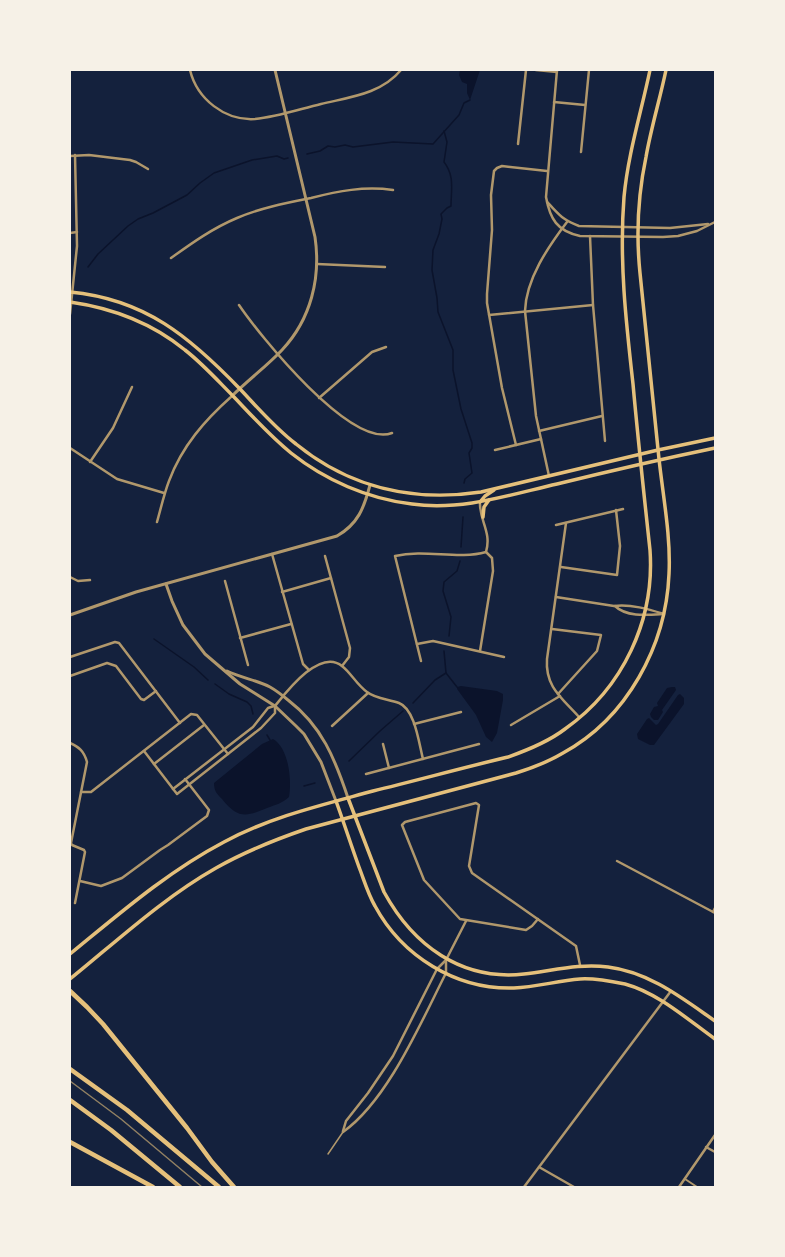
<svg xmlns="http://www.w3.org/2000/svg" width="785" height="1257" viewBox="0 0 785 1257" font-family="'Zilla Slab',serif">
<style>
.water{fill:#0b132b}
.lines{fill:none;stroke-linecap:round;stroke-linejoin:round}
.stream{stroke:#0b132b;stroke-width:1.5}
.service{stroke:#b1986c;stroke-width:1.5}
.pedestrian{stroke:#b1986c;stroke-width:2}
.minor{stroke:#b1986c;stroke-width:2.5}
.tertiary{stroke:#b1986c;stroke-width:3}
.secondary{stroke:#e5c07b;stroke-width:3.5}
.motorway{stroke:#e5c07b;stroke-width:4.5}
.rail{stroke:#918062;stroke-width:1.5}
</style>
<rect width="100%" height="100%" fill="#14213d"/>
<g class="water">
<polygon points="460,70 480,70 470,100 467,93 467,84 462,82 459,75"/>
<polygon points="461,686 497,691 503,694 503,700 497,733 492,742 486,737 476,715 457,689 457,687"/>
<polygon points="672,687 675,687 676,690 662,710 663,712 658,720 654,720 651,717 650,714 654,707 658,706 657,703 667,688"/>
<polygon points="680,694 684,698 684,704 654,745 650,745 638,739 637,734 647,719 649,718 656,725 658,724 678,695"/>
<path d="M 273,739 C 289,748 292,781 289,797 C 283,803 275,805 267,808 C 246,817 238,819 222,799 C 217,794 214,791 214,783 L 262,744 Z"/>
</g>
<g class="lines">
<g class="stream">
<path d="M 444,131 L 447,142 L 444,162 C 455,176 451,190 451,206 L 447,208 L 441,214 L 442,219 L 439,234 L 433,250 L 432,270 L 437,298 L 438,312 L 453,350 L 453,370 L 461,409 L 472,443 L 472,448 L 469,453 L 472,473 L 465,479 L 464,483"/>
<polyline points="307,154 320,151 328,146 335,147 345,145 353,147 393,142 433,144 459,115 464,103 470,100"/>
<polyline points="88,267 98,254 128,226 138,219 153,213 187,195 200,183 214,173 252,160 277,156 284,159 288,158"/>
<polyline points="461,547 463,517"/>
<polyline points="449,636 451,617 443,591 444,582 457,571 460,561"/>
<polyline points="154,639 194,667 208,680"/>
<polyline points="444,651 446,673 457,687"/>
<polyline points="215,684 229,694 247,702 251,706 253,714"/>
<polyline points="413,703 435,680 446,673"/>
<polyline points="267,735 270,740"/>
<polyline points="349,761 380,731 403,711"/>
<polyline points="304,786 315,783"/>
</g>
<polyline class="service" points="328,1154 343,1132"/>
<polyline class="pedestrian" points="685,1179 697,1187"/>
<g class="minor">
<path d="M 190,70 C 197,99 225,121 255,119 C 277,117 300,109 321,104 C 350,97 381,94 401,70"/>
<polyline points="536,70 557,72"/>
<path d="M 557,70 L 546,197 C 550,219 557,231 580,236 L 663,237 L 678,236 L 697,231 L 715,222"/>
<polyline points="554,102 585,105"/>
<polyline points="518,144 526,70"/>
<polyline points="581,152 589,70"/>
<polyline points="70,156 89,155 130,160 136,162 148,169"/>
<path d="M 547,202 C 559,214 562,220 579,226 L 670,228 L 708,224"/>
<polyline points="70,233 77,232"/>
<polyline points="590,236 593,305 605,441"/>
<path d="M 171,258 C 192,243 213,228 237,218 C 260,208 286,203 311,198 C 338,191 364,186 393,190"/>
<polyline points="317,264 385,267"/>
<path d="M 239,305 C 260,336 351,449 392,433"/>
<polyline points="70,314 77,246 75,155"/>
<polyline points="489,315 593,305"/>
<polyline points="319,398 372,352 386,347"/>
<polyline points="539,431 602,416"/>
<polyline points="516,445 502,388 487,303 487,294 492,230 491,195 494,171 497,168 502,166 547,171"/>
<polyline points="70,448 117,479 164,493"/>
<polyline points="495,450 541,439"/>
<polyline points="90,462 113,428 132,387"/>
<path d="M 549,476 L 536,416 L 525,311 C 526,279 548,247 567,222"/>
<path d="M 157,522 C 161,508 164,494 169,481 C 182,446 205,420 232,396"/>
<path d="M 566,523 L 547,659 C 545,687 562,698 579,717"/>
<polyline points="556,525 623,509"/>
<polyline points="272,554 303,664 309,670"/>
<polyline points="325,556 350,648 349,657 342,666"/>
<polyline points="561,567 617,575 620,546 616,510"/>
<polyline points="70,577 78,581 90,580"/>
<polyline points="225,581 248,665"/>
<polyline points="282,592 331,578"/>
<path d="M 556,597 L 614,606 C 631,604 648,609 664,614"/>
<path d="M 615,606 C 626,617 647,615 662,614"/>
<polyline points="552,629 601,635 597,651 558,694"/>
<polyline points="240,638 291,624"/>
<polyline points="417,644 433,641 504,657"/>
<path d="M 480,651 L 493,571 L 492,558 L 486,552 C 492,532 479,520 480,502"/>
<polyline points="70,657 115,642 119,643 180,723"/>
<path d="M 421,661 L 395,556 C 426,549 458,560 486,552"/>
<polyline points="70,676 107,663 116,666 141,699 144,700 156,691"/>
<path d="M 275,706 C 287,691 320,648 342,666 C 351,673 357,685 367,692 C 376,699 388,699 399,703 C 415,709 419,744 423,759"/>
<polyline points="414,724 461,712"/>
<polyline points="511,725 560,696"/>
<polyline points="332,726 368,693"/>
<path d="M 70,743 C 79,747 84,751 87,762 L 71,843 L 72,845 L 84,850 L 85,852 L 75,903"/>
<polyline points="383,744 389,768"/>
<polyline points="144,751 177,794 261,728 275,713 275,706"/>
<polyline points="154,764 204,725"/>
<polyline points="366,774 479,744"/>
<polyline points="173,789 253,727 268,708 274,706"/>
<polyline points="81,792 91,792 191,714 197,715 228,754"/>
<polyline points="617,861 715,913"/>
<polyline points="80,881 101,886 122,878 160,850 168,845 207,816 209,810 185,779"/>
<polyline points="713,912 715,908"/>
<polyline points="538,919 532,926 526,930 460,919 424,880 402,825 405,822 476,803 479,805 469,866 472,873 576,946 580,965"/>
<polyline points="343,1131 346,1121 368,1093 393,1056 437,969 446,960"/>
<path d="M 343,1132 C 388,1100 421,1022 446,973 L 446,960 L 466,921"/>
<polyline points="706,1147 715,1152"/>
<polyline points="539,1167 574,1187"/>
<polyline points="524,1187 671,991"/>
<polyline points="679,1187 715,1135"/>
</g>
<g class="tertiary">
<path d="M 232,396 C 248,380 267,366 282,350 C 311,319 321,278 315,237 L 275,70"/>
<polyline points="166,584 172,601 183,625 205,654 240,684 275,706 296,726 304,734 321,762 336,801"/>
<path d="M 70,615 L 136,592 L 337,536 C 358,524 364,508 370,485"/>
<path d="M 227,671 C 241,678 257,680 270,687 C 277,691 282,695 288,700 C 322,726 335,759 348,798"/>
</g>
<g class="secondary">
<path d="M 70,292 C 145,299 190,337 240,389 C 258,408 275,428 296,444 C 350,488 414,502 481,492 L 658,450 L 715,438"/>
<path d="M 70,302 C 112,308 152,323 185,350 C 203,364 218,381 234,397 C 252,416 270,436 291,453 C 325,480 368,499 412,504 C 461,511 509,495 557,484 C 610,471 662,459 715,448"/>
<polyline points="480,502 485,496 494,490"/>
<polyline points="483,517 484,507 489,500"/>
<path d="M 348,798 L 384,892 C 413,945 461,981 524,974 C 552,971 579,963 608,967 C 649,972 682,998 715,1021"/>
<path d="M 336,801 C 344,823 351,845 359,867 C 364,880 368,894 375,906 C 402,956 456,990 514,988 C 536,987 557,981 580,979 C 594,978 610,981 625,984 C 658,993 687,1019 715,1039"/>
<path d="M 70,954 C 119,914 167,872 224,842 C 270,817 322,805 373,791 C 418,780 462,768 508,757 C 528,750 548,742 565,729 C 623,688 655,620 650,550 C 644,495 638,439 633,384 C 626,322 619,260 624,197 C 628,154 641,113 650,70"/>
<path d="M 70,979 C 117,941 163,898 216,868 C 244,852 274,840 306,829 L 516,773 C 532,768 548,762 563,753 C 627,718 666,646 669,574 C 671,537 663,496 659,459 C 653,397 646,335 640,273 C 636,234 638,195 646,157 C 651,128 660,99 666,70"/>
</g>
<g class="motorway">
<polyline points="70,991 87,1007 103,1024 187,1128 212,1162 234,1187"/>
<polyline points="70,1069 127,1110 219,1187"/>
<polyline points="70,1100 111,1130 180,1187"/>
<polyline points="70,1142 153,1187"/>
</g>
<polyline class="rail" points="70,1081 121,1119 202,1187"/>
</g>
<rect width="785" height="1257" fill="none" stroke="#f6f1e7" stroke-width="142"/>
</svg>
